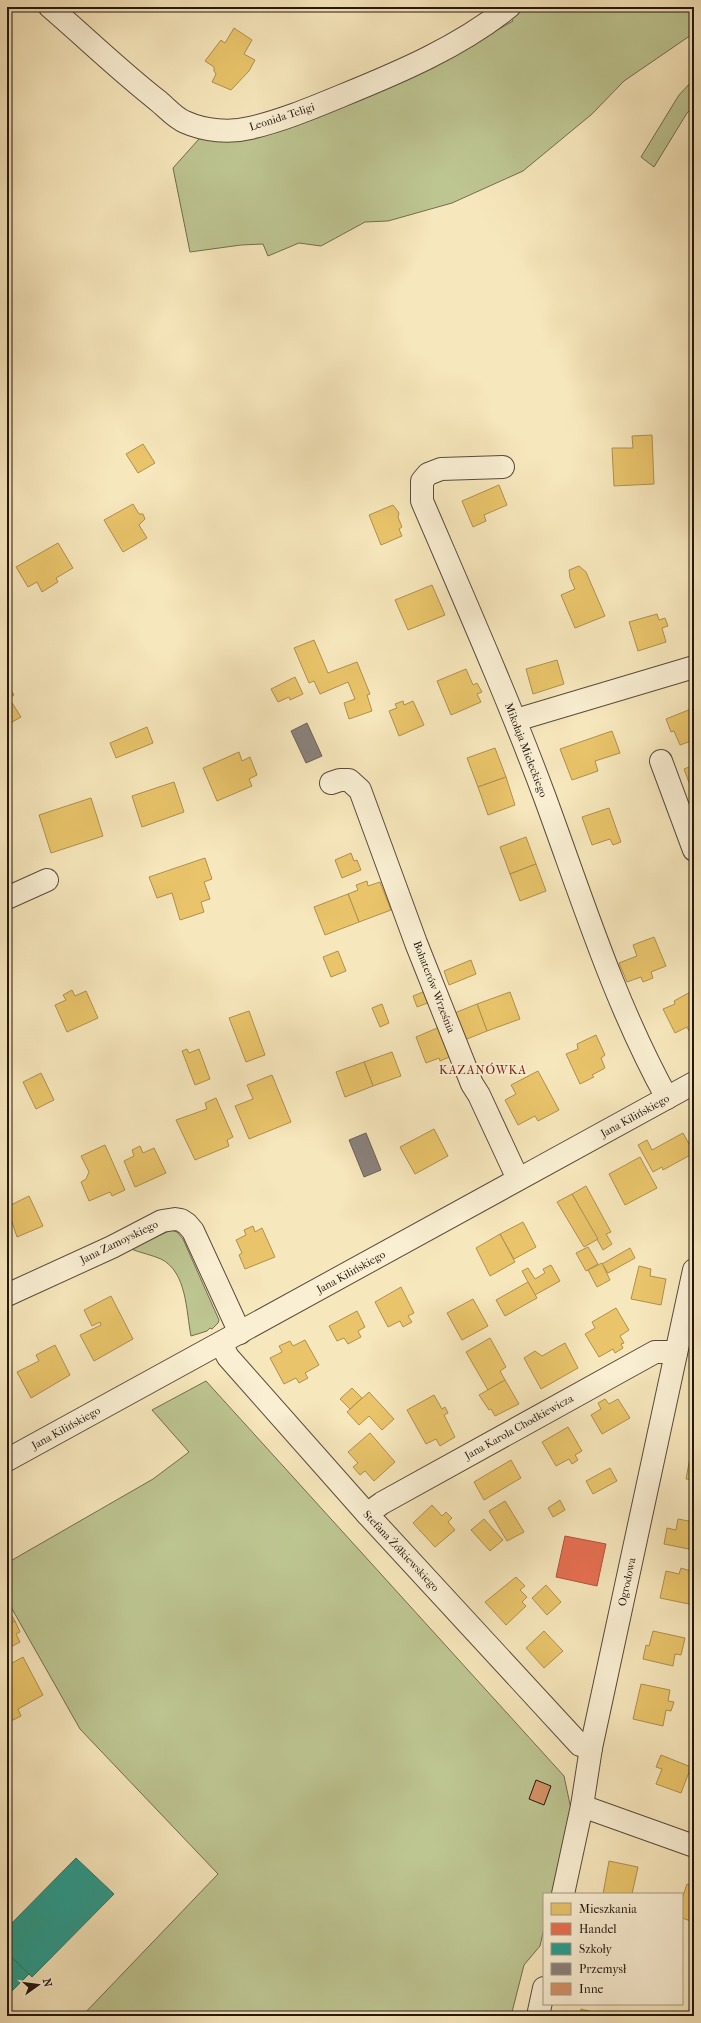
<svg xmlns="http://www.w3.org/2000/svg" width="701" height="2023" viewBox="0 0 701 2023" font-family="'IM FELL French Canon',serif">
<style>
.green{fill:#bdc591;stroke:#706e50}
.homes{fill:#e9c46a;stroke:#ae904f}
.shops{fill:#e76f51;stroke:#ac553d}
.schools{fill:#2a9d8f;stroke:#287569}
.industry{fill:#8a817c;stroke:#6b615b}
.building{fill:#d59367;stroke:#24170f}
.lines{fill:none;stroke-linecap:round;stroke-linejoin:round}
.minor-casing{stroke:#594b3a;stroke-width:24}
.minor{stroke:#faefd3;stroke-width:22}
.labels{text-anchor:middle;dominant-baseline:central;stroke-width:4;stroke-linejoin:round;paint-order:stroke}
.street-label{font-size:11px;fill:#24170f;stroke:#faefd3}
.neighbourhood-label{font-size:12px;letter-spacing:1px;fill:#7a1f14;stroke:#faefd3}
</style>
<rect width="100%" height="100%" fill="#f7e7bc"/>
<filter id="stains"><feTurbulence type="fractalNoise" baseFrequency=".005" numOctaves="4"/><feColorMatrix values="0 0 0 0 .2 0 0 0 0 .09 0 0 0 0 .02 0 0 0 .5 -.17"/></filter>
<radialGradient id="worn" r=".72"><stop offset=".6" stop-color="#630" stop-opacity="0"/><stop offset="1" stop-color="#630" stop-opacity=".3"/></radialGradient>
<g class="green">
<polygon points="500,7 694,7 694,33 624,81 592,114 523,171 452,203 388,221 365,222 321,246 299,243 268,256 263,244 241,245 190,252 173,168 207,130 344,89 464,49 513,21"/>
<polygon points="694,79 694,106 687,113 654,167 641,157 679,95"/>
<path d="M 171,1230 L 177,1232 L 183,1239 L 219,1320 L 218,1323 L 212,1329 L 210,1328 L 207,1331 L 191,1336 C 186,1311 187,1272 161,1259 C 152,1255 141,1253 131,1249 Z"/>
<polygon points="206,1381 564,1776 571,1809 552,1894 544,1894 544,1928 540,1946 524,1965 511,2016 82,2016 218,1874 80,1729 7,1600 7,1563 153,1479 189,1452 152,1410"/>
</g>
<g class="homes">
<polygon points="234,28 252,40 244,54 255,60 249,71 231,90 212,82 216,74 214,71 214,67 205,61 221,40 225,43"/>
<polygon points="652,435 654,484 614,486 612,448 633,448 632,436"/>
<polygon points="143,444 155,463 138,473 126,454"/>
<polygon points="499,485 507,505 484,515 486,521 473,527 462,501"/>
<polygon points="133,504 139,514 143,514 145,519 139,525 147,538 123,552 104,520"/>
<polygon points="393,505 399,513 398,517 402,527 399,529 402,536 381,545 369,515"/>
<polygon points="58,543 73,568 56,578 58,582 42,592 37,582 28,587 16,567"/>
<polygon points="579,566 586,572 605,616 575,628 561,595 575,589 570,578 569,570"/>
<polygon points="432,585 445,615 408,630 395,600"/>
<polygon points="657,614 659,620 665,618 668,626 662,628 666,642 638,651 629,622"/>
<polygon points="314,640 328,673 357,662 370,694 367,695 372,711 349,719 344,703 355,699 348,682 320,694 314,681 309,683 294,648"/>
<polygon points="557,660 564,684 533,694 526,669"/>
<polygon points="466,669 473,685 477,683 482,692 477,694 481,702 451,715 437,681"/>
<polygon points="295,677 303,694 290,700 289,697 278,702 271,689"/>
<polygon points="9,687 14,695 9,698 21,717 7,725 7,688"/>
<polygon points="403,701 404,705 413,701 424,725 399,736 389,711 397,708 395,704"/>
<polygon points="691,709 694,717 694,740 680,745 674,731 671,732 666,719"/>
<polygon points="147,727 153,743 116,758 110,743"/>
<polygon points="612,731 620,753 595,761 598,771 572,780 560,749"/>
<polygon points="495,748 506,777 478,787 467,758"/>
<polygon points="239,752 242,761 250,757 257,775 249,779 252,786 217,801 203,768"/>
<polygon points="694,765 694,796 684,769"/>
<polygon points="506,777 515,805 488,815 478,787"/>
<polygon points="174,782 184,812 142,827 132,796"/>
<polygon points="91,798 103,836 51,853 39,815"/>
<polygon points="609,808 621,842 613,845 610,839 592,845 582,817"/>
<polygon points="526,837 536,864 510,874 500,847"/>
<polygon points="351,853 354,861 357,860 361,870 342,878 335,860"/>
<polygon points="205,858 212,879 204,882 210,899 201,902 204,912 180,920 172,893 157,898 149,877"/>
<polygon points="536,864 546,891 520,901 510,874"/>
<polygon points="367,881 368,886 380,882 391,910 359,922 348,894 358,890 356,885"/>
<polygon points="348,894 359,922 325,935 314,907"/>
<polygon points="654,937 666,966 651,972 653,978 643,982 641,977 627,982 619,963 637,956 633,945"/>
<polygon points="338,951 346,971 331,977 323,957"/>
<polygon points="471,960 476,974 449,985 444,971"/>
<polygon points="72,990 75,996 86,991 98,1018 67,1032 55,1005 66,1000 63,995"/>
<polygon points="428,990 433,1001 417,1007 413,996"/>
<polygon points="694,990 694,1028 689,1031 687,1027 675,1033 663,1009 675,1004 674,1001"/>
<polygon points="510,992 520,1019 487,1031 477,1004"/>
<polygon points="382,1004 389,1023 380,1027 372,1008"/>
<polygon points="477,1004 487,1031 462,1041 452,1014"/>
<polygon points="249,1011 265,1055 246,1062 229,1018"/>
<polygon points="442,1026 454,1055 440,1061 439,1058 426,1063 416,1037"/>
<polygon points="596,1035 605,1055 601,1058 605,1068 592,1075 594,1077 580,1084 566,1054 578,1049 577,1044"/>
<polygon points="187,1049 189,1053 199,1049 210,1079 195,1085 182,1051"/>
<polygon points="392,1052 401,1076 373,1086 364,1062"/>
<polygon points="364,1062 373,1086 345,1097 336,1072"/>
<polygon points="538,1071 559,1110 538,1121 535,1116 518,1125 505,1100 516,1094 511,1085"/>
<polygon points="41,1073 54,1100 36,1109 23,1082"/>
<polygon points="272,1075 291,1122 249,1139 235,1106 253,1099 247,1085"/>
<polygon points="216,1098 233,1137 227,1140 229,1146 195,1160 176,1120 207,1109 205,1103"/>
<polygon points="434,1129 448,1156 415,1174 400,1147"/>
<polygon points="683,1133 694,1153 663,1170 662,1167 653,1172 638,1145 647,1140 652,1150"/>
<polygon points="105,1145 125,1190 112,1196 110,1192 89,1201 81,1182 86,1179 89,1172 81,1156"/>
<polygon points="140,1146 143,1153 154,1148 166,1173 135,1187 124,1161 134,1156 132,1150"/>
<polygon points="640,1157 657,1188 625,1205 609,1174"/>
<polygon points="586,1186 611,1232 606,1234 612,1244 603,1250 572,1194"/>
<polygon points="572,1194 598,1239 584,1247 557,1202"/>
<polygon points="29,1196 43,1226 17,1237 7,1207"/>
<polygon points="523,1222 536,1247 514,1259 500,1234"/>
<polygon points="253,1226 255,1232 262,1228 275,1257 245,1269 239,1255 242,1253 236,1240 246,1235 244,1230"/>
<polygon points="500,1234 515,1262 490,1276 476,1248"/>
<polygon points="588,1247 598,1264 586,1271 576,1253"/>
<polygon points="630,1248 635,1258 608,1273 602,1264"/>
<polygon points="602,1263 610,1280 597,1287 588,1270"/>
<polygon points="551,1265 560,1281 535,1295 522,1271 528,1268 535,1279 545,1273 543,1269"/>
<polygon points="639,1266 651,1269 650,1276 666,1279 661,1305 631,1299"/>
<polygon points="528,1282 537,1298 505,1316 496,1300"/>
<polygon points="401,1287 414,1313 408,1316 412,1322 403,1327 400,1321 388,1327 375,1302"/>
<polygon points="111,1296 133,1339 94,1361 80,1335 101,1325 100,1322 92,1326 84,1310"/>
<polygon points="473,1299 488,1326 462,1340 447,1313"/>
<polygon points="616,1308 629,1330 620,1336 624,1343 621,1344 623,1348 615,1353 613,1349 599,1357 585,1334 595,1328 592,1322"/>
<polygon points="357,1311 365,1327 358,1331 361,1337 348,1344 344,1338 337,1341 329,1326"/>
<polygon points="490,1338 506,1367 500,1371 505,1380 488,1390 466,1352"/>
<polygon points="305,1340 319,1365 305,1373 308,1378 299,1383 296,1378 284,1384 270,1358 282,1352 279,1346 290,1341 293,1346"/>
<polygon points="565,1343 578,1368 541,1389 524,1358 535,1351 542,1356"/>
<polygon points="55,1345 70,1375 31,1398 17,1372 39,1361 36,1355"/>
<polygon points="505,1380 519,1404 495,1416 491,1409 489,1410 479,1395"/>
<polygon points="352,1388 362,1398 350,1409 340,1399"/>
<polygon points="369,1392 394,1419 382,1430 369,1416 359,1425 347,1412"/>
<polygon points="434,1395 442,1409 445,1407 448,1413 444,1415 455,1437 440,1446 436,1439 426,1444 407,1410"/>
<polygon points="605,1399 609,1404 618,1399 630,1418 602,1434 591,1415 601,1409 598,1403"/>
<polygon points="568,1427 582,1451 575,1455 578,1460 572,1464 569,1459 556,1466 542,1442"/>
<polygon points="370,1433 395,1462 374,1481 365,1471 360,1475 353,1467 358,1463 348,1452"/>
<polygon points="692,1447 694,1448 694,1480 686,1479"/>
<polygon points="511,1460 521,1478 484,1500 474,1482"/>
<polygon points="610,1468 617,1481 593,1494 586,1481"/>
<polygon points="560,1500 565,1510 553,1517 548,1508"/>
<polygon points="505,1501 524,1532 507,1541 489,1511"/>
<polygon points="432,1505 442,1516 446,1512 452,1518 448,1522 455,1530 435,1547 413,1523"/>
<polygon points="484,1519 503,1540 490,1551 471,1530"/>
<polygon points="678,1519 694,1522 694,1550 664,1544 667,1528 676,1530"/>
<polygon points="681,1568 694,1572 694,1581 689,1604 660,1598 666,1571 679,1574"/>
<polygon points="516,1577 525,1586 520,1590 527,1597 522,1602 526,1606 506,1625 485,1602"/>
<polygon points="546,1585 561,1602 547,1615 532,1598"/>
<polygon points="7,1607 15,1621 7,1625"/>
<polygon points="15,1621 20,1632 16,1634 20,1642 7,1649 7,1625"/>
<polygon points="544,1631 563,1651 544,1668 526,1648"/>
<polygon points="653,1631 685,1638 681,1655 675,1654 673,1666 643,1659 646,1645 649,1646"/>
<polygon points="23,1657 43,1695 18,1709 21,1716 9,1722 7,1719 7,1659 9,1658 12,1663"/>
<polygon points="641,1684 670,1690 668,1701 674,1702 671,1711 666,1710 663,1726 633,1719"/>
<polygon points="661,1755 691,1767 681,1793 656,1784 662,1769 656,1767"/>
<polygon points="609,1861 638,1867 632,1894 603,1894"/>
<polygon points="687,1884 694,1887 694,1922 682,1918 682,1899"/>
<polygon points="581,2009 609,2016 580,2016"/>
<polygon points="673,2011 684,2016 670,2016"/>
</g>
<polygon class="shops" points="565,1536 606,1544 597,1586 556,1577"/>
<g class="schools">
<polygon points="76,1858 114,1894 32,1977 7,1953 7,1928"/>
<polygon points="8,1954 29,1974 7,1996 7,1955"/>
</g>
<g class="industry">
<polygon points="307,723 322,756 306,763 291,731"/>
<polygon points="366,1133 381,1170 364,1177 349,1140"/>
</g>
<polygon class="building" points="536,1780 551,1786 544,1805 529,1799"/>
<g class="lines">
<defs>
<g id="minor">
<path d="M 50,7 C 86,38 120,71 157,100 C 166,107 175,118 185,122 C 205,131 230,133 250,128 C 281,121 312,108 341,96 C 400,72 459,47 509,7"/>
<path d="M 503,467 L 441,469 L 428,474 L 422,481 L 422,501 C 464,599 507,696 544,795 C 582,898 614,1002 667,1098"/>
<polyline points="516,720 694,667"/>
<polyline points="661,761 694,850"/>
<polyline points="331,783 340,780 349,780 360,790 416,943 472,1084 479,1095 518,1179"/>
<polyline points="7,898 47,880"/>
<polyline points="7,1295 112,1247 162,1221 175,1219 181,1220 187,1224 193,1231 240,1333"/>
<polyline points="221,1344 228,1357 367,1514 580,1745 591,1748"/>
<polyline points="7,1460 694,1083"/>
<polyline points="367,1514 382,1503 655,1352 676,1352"/>
<polyline points="582,1806 694,1846"/>
<polyline points="563,1894 582,1806 591,1748 694,1270"/>
<polyline points="538,2016 544,1988"/>
</g>
</defs>
<use href="#minor" class="minor-casing"/>
<use href="#minor" class="minor"/>
</g>
<g class="labels">
<g class="street-label">
<text transform="translate(282 117) rotate(-18)">Leonida Teligi</text>
<text transform="translate(526 750) rotate(69)">Mikołaja Mieleckiego</text>
<text transform="translate(434 987) rotate(69)">Bohaterów Września</text>
<text transform="translate(635 1116) rotate(-29)">Jana Kilińskiego</text>
<text transform="translate(119 1242) rotate(-26)">Jana Zamoyskiego</text>
<text transform="translate(351 1272) rotate(-29)">Jana Kilińskiego</text>
<text transform="translate(519 1427) rotate(-29)">Jana Karola Chodkiewicza</text>
<text transform="translate(66 1428) rotate(-29)">Jana Kilińskiego</text>
<text transform="translate(401 1551) rotate(47)">Stefana Żółkiewskiego</text>
<text transform="translate(627 1582) rotate(-78)">Ogrodowa</text>
</g>
<g class="neighbourhood-label">
<text x="483" y="1070">KAZANÓWKA</text>
</g>
</g>
<rect width="701" height="2023" fill="none" stroke="#f7e7bc" stroke-width="24"/>
<rect x="8" y="8" width="685" height="2007" fill="none" stroke="#24170f" stroke-width="2"/>
<rect x="12" y="12" width="677" height="1999" fill="none" stroke="#24170f"/>
<rect x="543" y="1893" width="140" height="112" fill="#faefd3" stroke="#a49985"/>
<rect x="551" y="1903" width="20" height="12" fill="#e9c46a" stroke="#a49985"/>
<text x="579" y="1913" font-size="12" fill="#24170f">Mieszkania</text>
<rect x="551" y="1923" width="20" height="12" fill="#e76f51" stroke="#a49985"/>
<text x="579" y="1933" font-size="12" fill="#24170f">Handel</text>
<rect x="551" y="1943" width="20" height="12" fill="#2a9d8f" stroke="#a49985"/>
<text x="579" y="1953" font-size="12" fill="#24170f">Szkoły</text>
<rect x="551" y="1963" width="20" height="12" fill="#8a817c" stroke="#a49985"/>
<text x="579" y="1973" font-size="12" fill="#24170f">Przemysł</text>
<rect x="551" y="1983" width="20" height="12" fill="#d59367" stroke="#a49985"/>
<text x="579" y="1993" font-size="12" fill="#24170f">Inne</text>
<g transform="translate(38 1985) rotate(76)" stroke="#faefd3" stroke-width="3" paint-order="stroke">
<path d="M0-3L7 15L0 10L-7 15Z" fill="#24170f"/>
<text y="-6" font-size="11" font-weight="bold" text-anchor="middle" fill="#24170f">N</text>
</g>
<rect width="100%" height="100%" filter="url(#stains)"/>
<rect width="100%" height="100%" fill="url(#worn)"/>
</svg>
